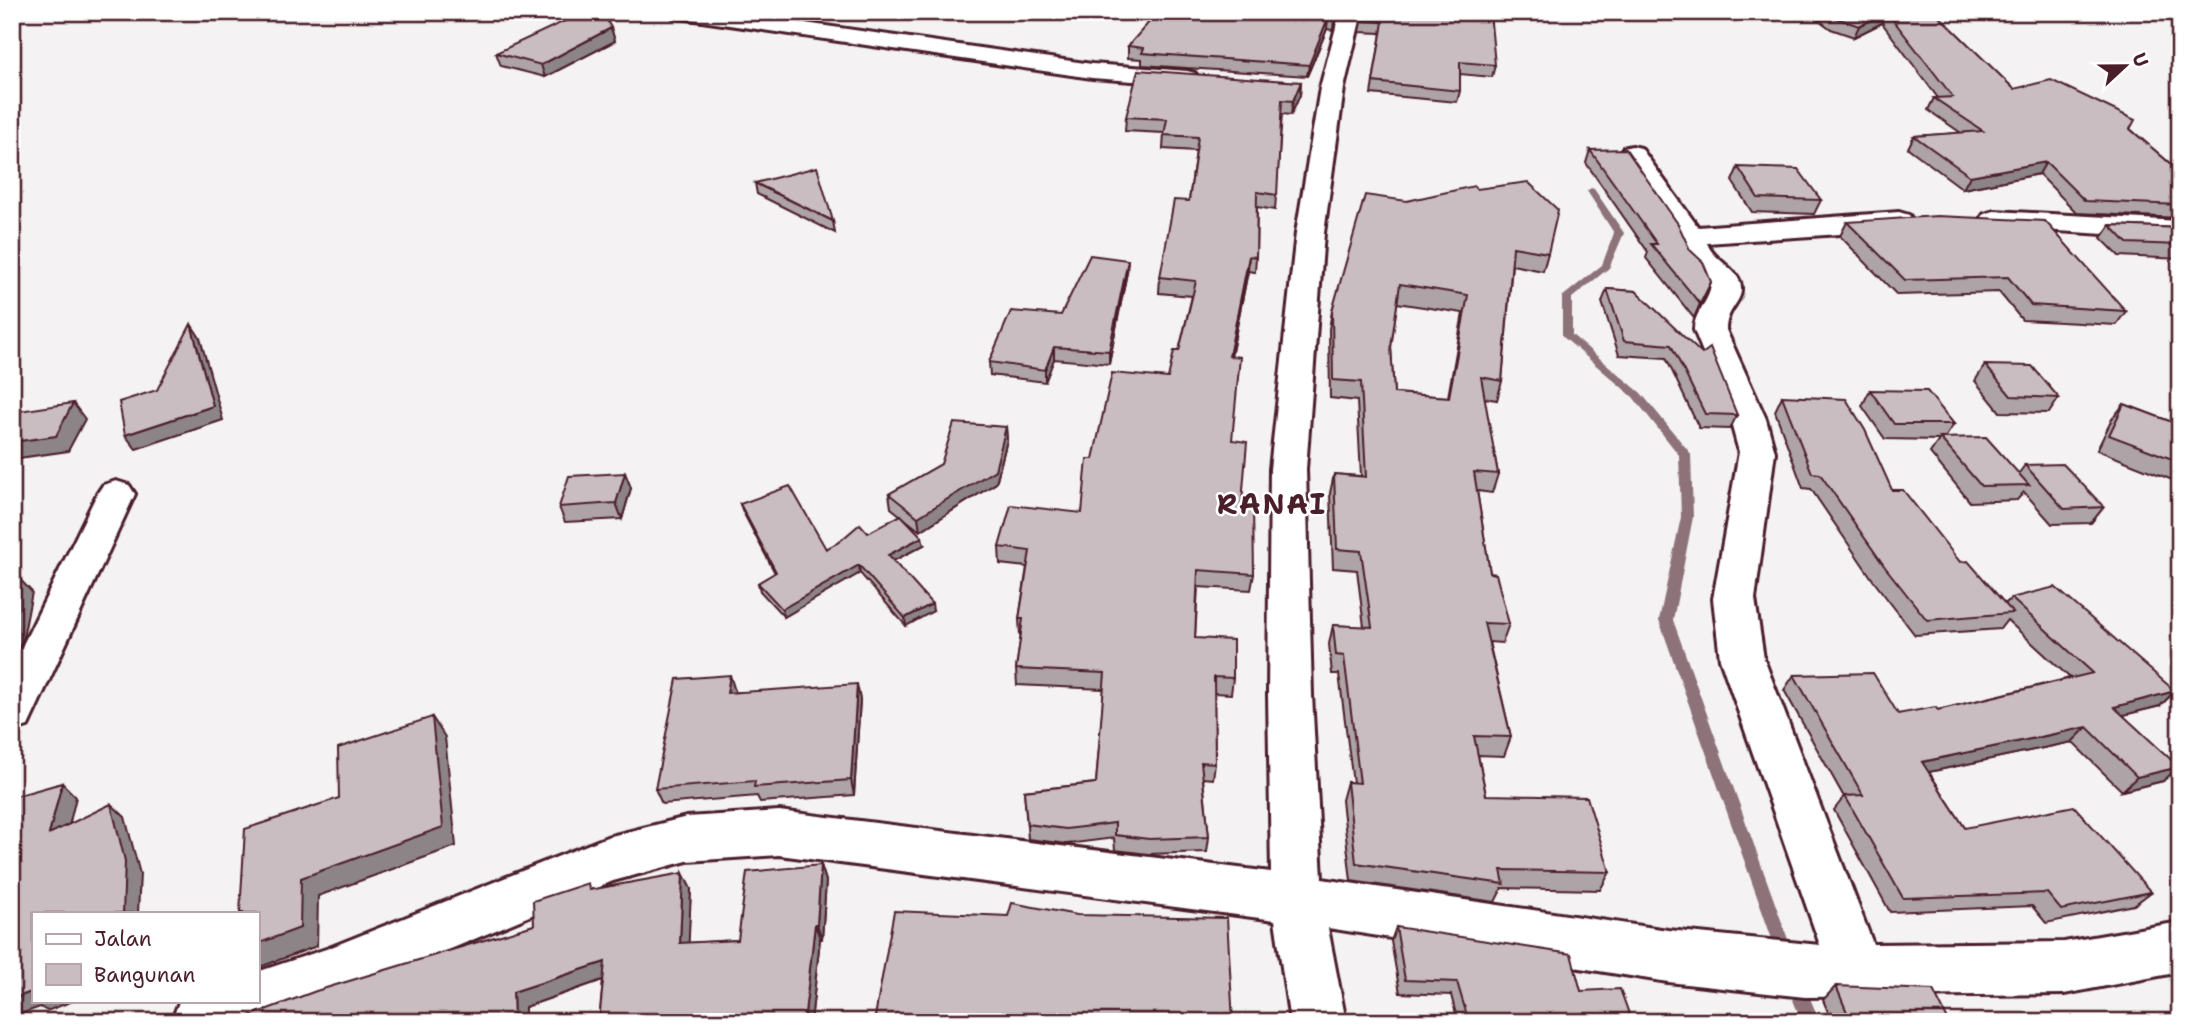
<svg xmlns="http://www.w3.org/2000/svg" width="2192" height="1034" viewBox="0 0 2192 1034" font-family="'Shantell Sans',sans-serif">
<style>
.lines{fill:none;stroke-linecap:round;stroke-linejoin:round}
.stream{fill:#8d727a;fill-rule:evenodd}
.minor-casing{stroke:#4a1f2b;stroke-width:6}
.minor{fill:#fff;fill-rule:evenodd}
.wall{fill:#aea3a6;stroke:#4a1f2b;stroke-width:2;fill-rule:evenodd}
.shaded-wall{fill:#8d8487;stroke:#4a1f2b;stroke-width:2}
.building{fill:#cabdc1;stroke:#4a1f2b;stroke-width:2;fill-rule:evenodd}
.labels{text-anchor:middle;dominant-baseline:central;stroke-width:5;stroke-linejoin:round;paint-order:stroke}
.district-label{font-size:28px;font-weight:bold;letter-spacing:2px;fill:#4a1f2b;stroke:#fff}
</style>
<rect width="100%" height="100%" fill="#f4f2f2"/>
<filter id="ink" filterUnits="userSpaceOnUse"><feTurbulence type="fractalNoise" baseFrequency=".0143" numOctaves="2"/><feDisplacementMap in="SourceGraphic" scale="14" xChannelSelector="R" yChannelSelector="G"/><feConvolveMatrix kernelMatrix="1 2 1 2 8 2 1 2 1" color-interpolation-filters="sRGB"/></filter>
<g filter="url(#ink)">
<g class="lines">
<g class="stream">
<polygon points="1591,188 1594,189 1624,233 1609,268 1572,298 1572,335 1641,393 1691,454 1693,517 1673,620 1794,956 1792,962 1786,964 1780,962 1778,956 1659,620 1681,517 1679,455 1633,397 1562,336 1562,297 1602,265 1614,233 1587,191"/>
<polygon points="1795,975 1801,977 1820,1022 1802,1022 1786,983 1789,977"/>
</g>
<defs>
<g id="minor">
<polygon points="670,12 728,12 1092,64 1187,71 1195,73 1199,78 1195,83 1187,85 1092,78 681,18 673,17"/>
<path d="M 1340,12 L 1362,12 L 1344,88 L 1324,233 L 1306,469 L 1312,695 L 1322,879 L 1668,930 L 1820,945 L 1720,659 L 1713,599 L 1739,452 L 1730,419 L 1694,330 C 1694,311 1710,302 1711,284 L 1687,263 L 1675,236 L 1619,154 L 1623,148 L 1632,146 L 1641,148 L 1698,227 L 1899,212 L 1909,215 L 1913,221 L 1909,227 L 1899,230 L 1707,243 C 1714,262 1741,269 1741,288 C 1742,303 1726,309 1726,330 L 1766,419 L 1775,452 L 1755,599 L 1764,659 L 1873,944 L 2064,942 L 2180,922 L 2180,972 L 2064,994 L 1805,997 L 1668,982 L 1328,928 L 1346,1022 L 1290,1022 L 1275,920 L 779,855 L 687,861 L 613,881 L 348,992 L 269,1022 L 171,1022 L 179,1002 L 183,1001 L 257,1001 L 257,972 L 329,948 L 607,837 L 687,817 L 779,811 L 1271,872 L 1268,695 L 1270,469 L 1296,233 L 1320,88 Z"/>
<polygon points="1994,211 2180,221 2180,239 1984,226 1980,220 1984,214"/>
<polygon points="116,481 129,485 135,494 28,726 12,731 12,667 97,494 103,485"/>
</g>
</defs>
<use href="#minor" class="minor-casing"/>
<use href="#minor" class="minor"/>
</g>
<g class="wall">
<polygon points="37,12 60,12 55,15"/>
<polygon points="188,12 230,12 220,17"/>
<polygon points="1338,12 1333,30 1327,29 1307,76 1142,65 1142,59 1128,58 1128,46"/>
<polygon points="1364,12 1495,65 1492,77 1460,74 1460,91 1457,102 1371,94 1381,33 1360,32"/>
<polygon points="1808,12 1935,12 2014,89 2130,129 2180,172 2180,218 2077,213 2039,174 1963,189 1908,148 1914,136 1961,133 1928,110 1934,98 1938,98 1882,23 1854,37 1831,29"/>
<polygon points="611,28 615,41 545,77 501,66 496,53"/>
<polygon points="1301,82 1300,95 1291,115 1282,114 1275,210 1257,207 1256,257 1255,272 1248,271 1231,356 1232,440 1254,574 1251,590 1198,587 1195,638 1233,678 1231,694 1214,693 1215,763 1213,779 1203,778 1209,837 1207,852 1148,854 1115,850 1114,838 1067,844 1028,839 1024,791 1096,783 1104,689 1017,685 1016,669 1021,635 1020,635 1019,619 1027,567 1000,564 999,547 1082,513 1093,459 1168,378 1179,351 1192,296 1159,293 1160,277 1189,201 1196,151 1163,149 1164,133 1125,131 1126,117"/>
<polygon points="1590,150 1690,250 1711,282 1694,318 1646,258 1648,252 1586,163"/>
<polygon points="1738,167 1821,200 1814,214 1752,212 1732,181"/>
<polygon points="755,183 833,221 835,233 757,194"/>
<path d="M 1407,201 L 1548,253 L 1543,271 L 1512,265 L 1502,381 L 1497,400 L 1484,398 L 1498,474 L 1492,493 L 1477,491 L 1490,573 L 1509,624 L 1502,643 L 1489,642 L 1511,737 L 1504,756 L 1478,755 L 1486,795 L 1610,872 L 1600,890 L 1502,888 L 1495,902 L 1351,881 L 1342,800 L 1347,782 L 1353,783 L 1339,674 L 1332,674 L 1329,644 L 1333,625 L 1364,627 L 1357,570 L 1333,568 L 1330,493 L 1334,474 L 1361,476 L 1357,401 L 1330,398 L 1329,329 L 1332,311 ZM 1397,303 L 1463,313 L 1448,397 L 1394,393 L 1391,347 Z"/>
<polygon points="1847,222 2126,311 2116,325 2022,320 1999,292 1897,295 1840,236"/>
<polygon points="2110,225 2180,228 2180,259 2119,256 2101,238"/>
<polygon points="1127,272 1109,364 1054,359 1045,382 990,375 989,362"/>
<polygon points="1607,289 1636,291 1737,415 1730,429 1699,428 1666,358 1619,355 1602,302"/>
<polygon points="1985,365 2059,398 2049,413 2000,412 1975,381"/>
<polygon points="1870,390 1954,424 1945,438 2019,473 2025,465 2104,507 2091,523 2052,524 2024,492 2017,500 1970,502 1930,453 1939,440 1885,439 1862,406"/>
<polygon points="1782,396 1892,490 1960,562 2005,604 2011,598 2175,691 2160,706 2123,715 2163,781 2122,791 2072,742 1929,772 1965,828 2151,892 2134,905 2046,923 2032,906 1890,912 1834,810 1844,797 1784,690 1794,675 1898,714 1938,710 2070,678 2007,620 2000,629 1915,635 1875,583 1811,489 1803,488 1775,411"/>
<polygon points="2124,404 2180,425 2180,483 2097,450 2112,419"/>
<polygon points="1006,427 1007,440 996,483 920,531 891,508 889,494"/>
<polygon points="625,473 631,488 622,519 565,522 559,507"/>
<polygon points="740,504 826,549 868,533 924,545 893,561 933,611 906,626 860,573 784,617 760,591 758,583 775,573 743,512"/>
<polygon points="735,691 735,692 860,699 854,795 760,802 757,796 662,804 655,789"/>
<polygon points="821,865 826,881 822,939 820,939 811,1022 599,1022 603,980 525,1007 525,1022 241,1022 534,925 592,889 691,889 688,943 738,940"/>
<polygon points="1396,927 1581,991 1632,1022 1458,1022 1451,995 1400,993 1391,941"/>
<polygon points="1836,986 1949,1022 1832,1022 1823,1000"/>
</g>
<g class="shaded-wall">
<polygon points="12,12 21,12 12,16"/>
<polygon points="217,12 230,12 220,17"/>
<polygon points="1336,12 1338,12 1333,30 1334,19"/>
<polygon points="1887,12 1882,23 1854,37 1859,26"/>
<polygon points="1328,18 1327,29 1307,76 1309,65"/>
<polygon points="611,28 615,41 545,77 541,65"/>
<polygon points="1301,82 1300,95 1291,115 1293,101"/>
<polygon points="2046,162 2039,174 1963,189 1970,176"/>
<polygon points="1249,256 1248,271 1228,372 1229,356"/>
<polygon points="1128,260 1127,272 1109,364 1109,351"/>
<polygon points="1711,282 1705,296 1694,318 1700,304"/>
<polygon points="191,324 200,338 223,420 136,449 125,435 213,406"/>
<polygon points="1054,347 1054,359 1045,382 1045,370"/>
<polygon points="73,403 85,419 68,451 12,459 12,442"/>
<polygon points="1006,427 1007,440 996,483 920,531 918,517"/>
<polygon points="625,473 631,488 622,519 616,503"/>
<polygon points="922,537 924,545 889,563 888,555"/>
<polygon points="859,565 860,573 784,617 782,609"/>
<polygon points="13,572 32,592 23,639 13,660 12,577"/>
<polygon points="932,604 933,611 906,626 905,618"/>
<polygon points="730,675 735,691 733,708 727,693"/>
<polygon points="857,684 860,699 854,795 851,780"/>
<polygon points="2175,691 2160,706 2100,721 2114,707"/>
<polygon points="432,717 445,737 456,846 318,896 317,946 257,968 257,944 301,878"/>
<polygon points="2087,727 2072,742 1910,776 1922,762"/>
<polygon points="2179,767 2163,781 2122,791 2137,777"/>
<polygon points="62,783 76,797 64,847 49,834"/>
<polygon points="111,804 125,817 140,874 138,913 123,913"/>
<polygon points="821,865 826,881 822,939 817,924"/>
<polygon points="683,873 691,889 688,958 680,943"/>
<polygon points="815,924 820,939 811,1022 804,1022"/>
<polygon points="605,962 614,976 525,1007 525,1022 514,1022 513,992"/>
<polygon points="31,992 33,994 33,1001 73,1001 47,1011 40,1007 12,1017 12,999"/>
</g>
<g class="building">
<polygon points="584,12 603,12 611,28 541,65 496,53"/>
<polygon points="1158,12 1336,12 1334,19 1328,18 1309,65 1142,53 1144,48 1128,46"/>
<polygon points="1364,12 1490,12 1495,65 1460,62 1460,91 1373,82 1383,22 1362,21"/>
<polygon points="1828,12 1886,12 1859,26 1836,18"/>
<polygon points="1887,12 1935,12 2014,89 2051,80 2135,120 2130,129 2180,172 2180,205 2085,201 2046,162 1970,176 1914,136 1983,131 1934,98 1953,97"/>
<polygon points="1138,70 1301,82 1293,101 1282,100 1277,195 1257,192 1256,257 1249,256 1229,356 1240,357 1232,440 1247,442 1242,502 1253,503 1254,574 1198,570 1195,638 1233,640 1233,678 1214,677 1215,763 1201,762 1209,837 1149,839 1115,835 1115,823 1066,829 1027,824 1024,791 1096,783 1105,673 1016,669 1023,619 1019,619 1030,551 999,547 1011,505 1082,513 1087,459 1093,459 1112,373 1168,378 1174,351 1179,351 1196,281 1160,277 1174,200 1189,201 1198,137 1164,135 1167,119 1126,117"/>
<polygon points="1626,149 1678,224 1690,250 1703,262 1711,282 1700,304 1651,244 1657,244 1590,150"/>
<polygon points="817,167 833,221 755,183"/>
<polygon points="1738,167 1798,169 1821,200 1758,198"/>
<path d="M 1528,182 L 1558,210 L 1548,253 L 1513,247 L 1502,381 L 1481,377 L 1498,474 L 1474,472 L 1490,573 L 1496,574 L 1509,624 L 1484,623 L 1511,737 L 1474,736 L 1486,795 L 1587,797 L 1610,872 L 1501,870 L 1504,884 L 1356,863 L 1347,782 L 1360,783 L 1344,656 L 1336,655 L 1333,625 L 1372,627 L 1361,551 L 1337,549 L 1334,474 L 1366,477 L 1361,382 L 1333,380 L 1332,311 L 1365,195 L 1407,201 L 1474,186 L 1477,189 ZM 1400,284 L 1468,295 L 1449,397 L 1394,393 L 1391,347 Z"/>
<polygon points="1937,216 2045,221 2126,311 2031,305 2008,277 1905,280 1847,222"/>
<polygon points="2110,225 2180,228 2180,245 2127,243"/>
<polygon points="1090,255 1128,260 1109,351 1054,347 1045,370 989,362 1011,311 1061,315"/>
<polygon points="1607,289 1636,291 1702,354 1710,348 1737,415 1705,414 1671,345 1624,341"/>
<polygon points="191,324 213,406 125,435 119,402 157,390"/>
<polygon points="1985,365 2032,366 2059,398 2011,396"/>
<polygon points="1870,390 1927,391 1954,424 1894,424"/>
<polygon points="1782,396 1846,399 1865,430 1892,490 1903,490 1960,562 1968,561 2013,613 1927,620 1885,567 1820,474 1812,473"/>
<polygon points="73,403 56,436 12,442 12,412"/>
<polygon points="2124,404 2180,425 2180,462 2109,435"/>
<polygon points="954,423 1006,427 995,470 918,517 889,494 941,464"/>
<polygon points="1986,437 2029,485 1981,486 1940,438"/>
<polygon points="2063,464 2104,507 2064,509 2025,465"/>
<polygon points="625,473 616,503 559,507 569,476"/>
<polygon points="790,486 826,549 839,542 860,524 868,533 901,515 922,537 888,555 932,604 905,618 859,565 782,609 758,583 776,572 740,504"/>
<polygon points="2055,587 2175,691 2114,707 2179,767 2137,777 2087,727 1922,762 1965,828 2074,806 2151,892 2061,910 2047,893 1903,898 1845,796 1863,795 1794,675 1873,673 1898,714 1935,707 1938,710 2093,673 2011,598"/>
<polygon points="730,675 727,693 857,684 851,780 754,787 755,781 655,789 677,679"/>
<polygon points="432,717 443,827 301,878 300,928 257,944 257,913 240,913 245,829 339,798 338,748"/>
<polygon points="62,783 49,834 111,804 125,861 123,913 33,913 33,998 30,999 31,992 12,999 12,797"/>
<polygon points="821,865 817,924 815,924 804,1022 599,1022 605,962 513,992 514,1022 241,1022 241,1019 316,991 534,925 533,901 588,883 589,890 683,873 680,943 738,940 747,872"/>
<polygon points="1012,903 1077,915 1227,918 1233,1022 874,1022 894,911 1008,916"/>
<polygon points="1396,927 1571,954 1581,991 1620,989 1632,1022 1469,1022 1457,982 1405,980"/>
<polygon points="1836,986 1933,990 1949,1022 1851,1022"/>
</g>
</g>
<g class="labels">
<g class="district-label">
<text x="1272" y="504">RANAI</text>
</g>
</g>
<rect width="2192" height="1034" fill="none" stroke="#fff" stroke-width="42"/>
<rect x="21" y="21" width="2150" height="992" fill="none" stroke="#4a1f2b" stroke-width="2.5" filter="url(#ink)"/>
<rect x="32" y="912" width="228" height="91" fill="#ffffff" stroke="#b7a5aa" stroke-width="2"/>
<rect x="46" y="934" width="35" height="10" fill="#ffffff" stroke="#b7a5aa" stroke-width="2"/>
<text x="94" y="946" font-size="21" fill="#4a1f2b">Jalan</text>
<rect x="46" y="964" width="35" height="21" fill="#cabdc1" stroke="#b7a5aa" stroke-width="2"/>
<text x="94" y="982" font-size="21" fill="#4a1f2b">Bangunan</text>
<g transform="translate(2125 66) rotate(68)" stroke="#ffffff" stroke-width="5" paint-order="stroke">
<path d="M0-5L12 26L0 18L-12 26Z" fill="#4a1f2b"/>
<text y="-10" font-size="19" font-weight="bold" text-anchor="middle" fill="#4a1f2b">U</text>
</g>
</svg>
